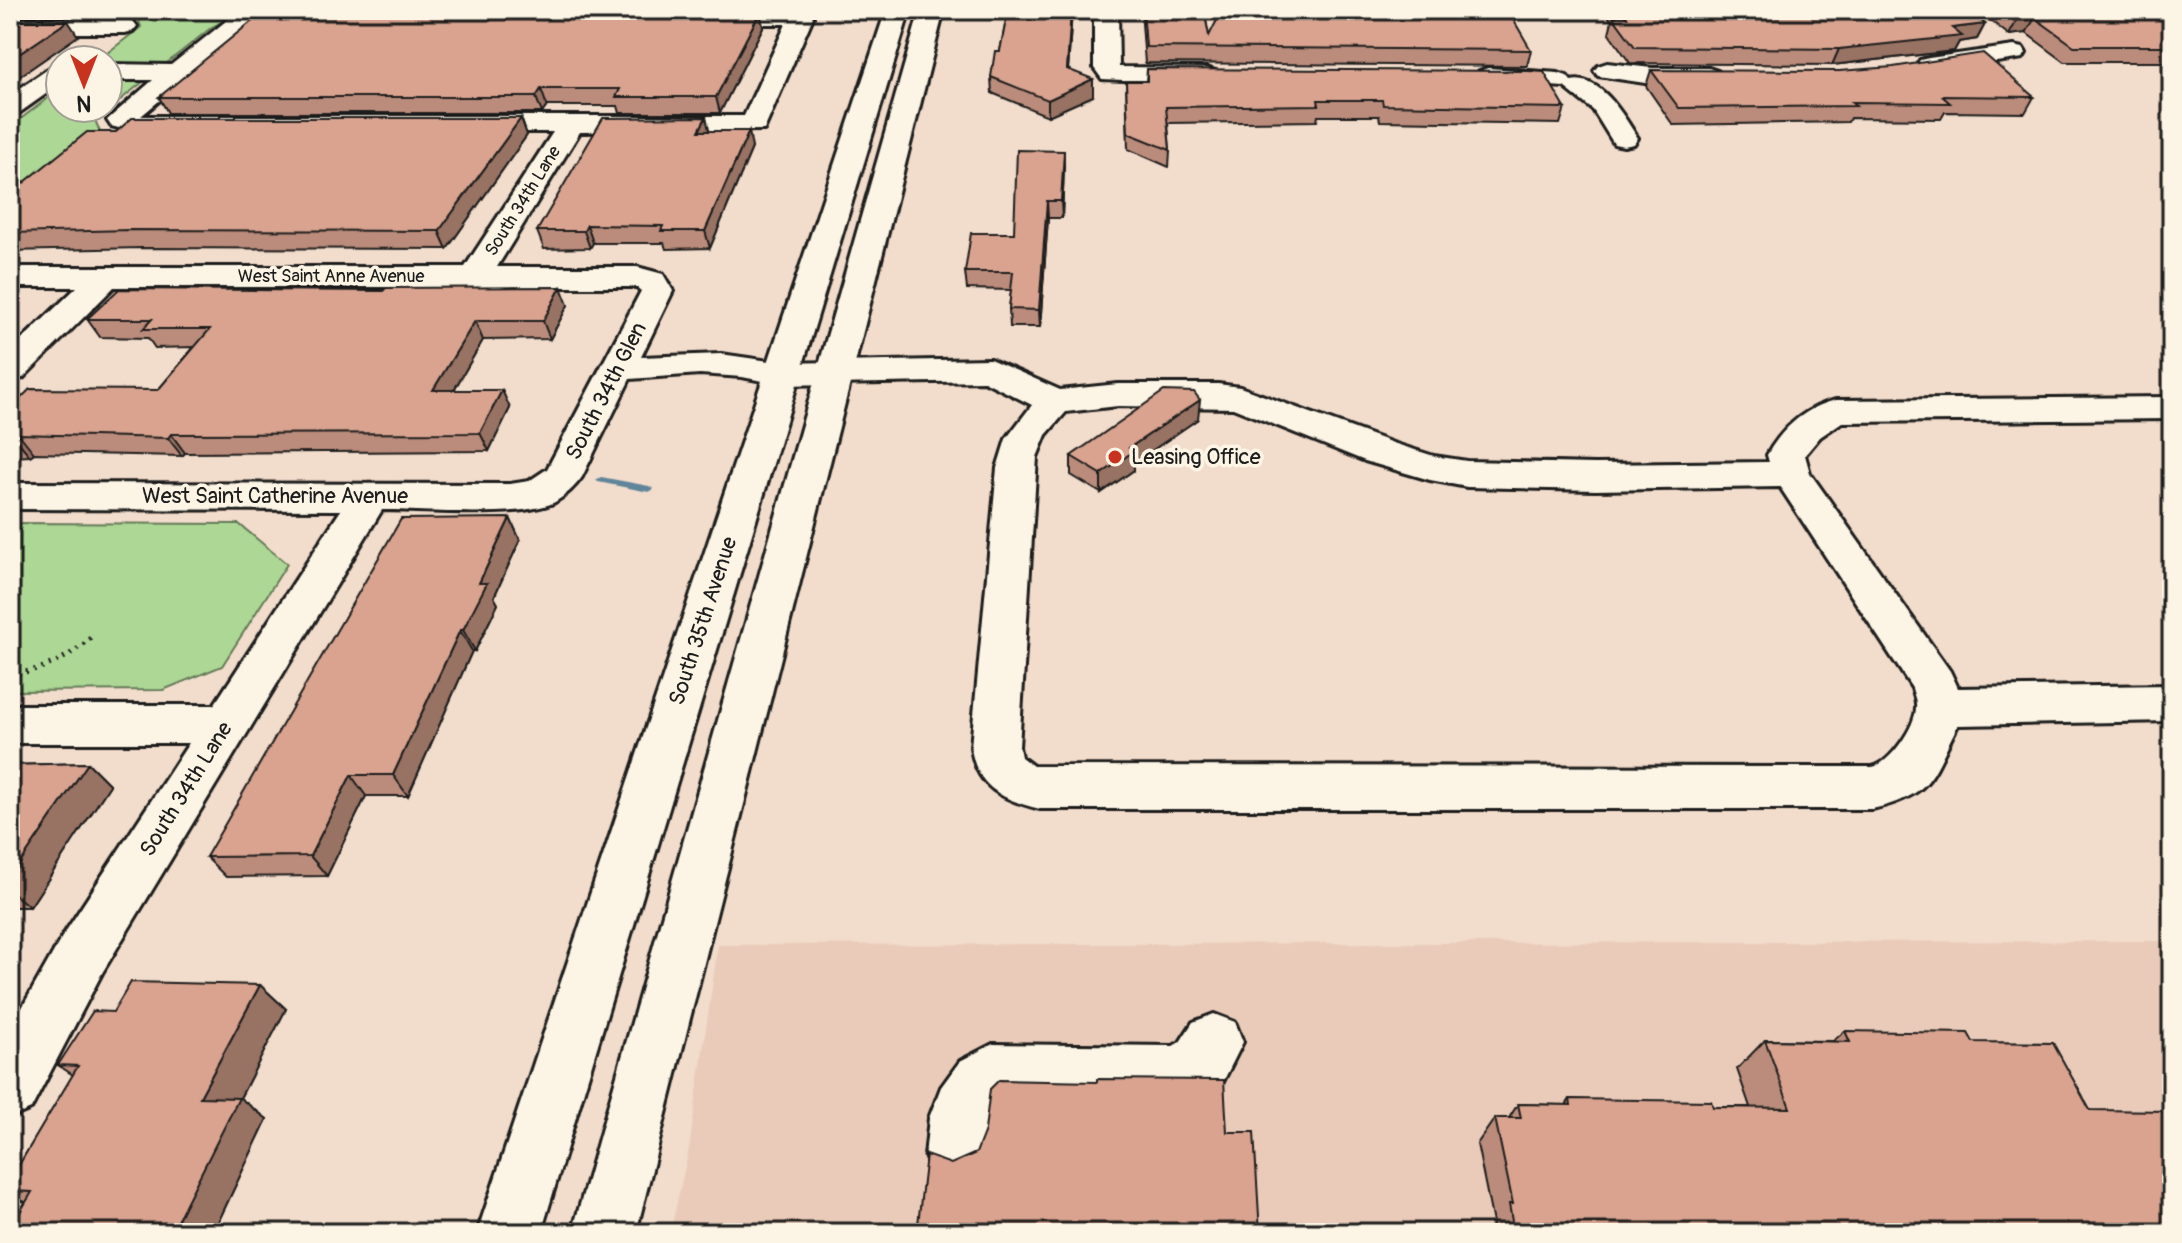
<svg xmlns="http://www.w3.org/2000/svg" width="2182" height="1243" viewBox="0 0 2182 1243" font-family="Pangolin,sans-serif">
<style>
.built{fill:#eacbb9}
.green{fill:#add795;stroke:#647a58;stroke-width:2}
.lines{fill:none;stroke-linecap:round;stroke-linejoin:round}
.stream{fill:#60859a;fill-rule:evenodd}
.minor-casing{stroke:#1c1c1c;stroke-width:6}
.major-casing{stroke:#1c1c1c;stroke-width:6}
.path{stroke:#1c1c1c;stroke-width:5;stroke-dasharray:2 6;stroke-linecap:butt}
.minor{fill:#fcf5e5;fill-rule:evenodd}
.major{fill:#fcf5e5;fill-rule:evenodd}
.wall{fill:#bb8c7b;stroke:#1c1c1c;stroke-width:2}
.shaded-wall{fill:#987264;stroke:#1c1c1c;stroke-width:2}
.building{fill:#d9a38f;stroke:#1c1c1c;stroke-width:2}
.poi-dot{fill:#c8321e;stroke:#fcf5e5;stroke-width:3}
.labels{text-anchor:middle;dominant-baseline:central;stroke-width:7;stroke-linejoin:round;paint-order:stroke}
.far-street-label{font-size:18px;fill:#1c1c1c;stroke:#fcf5e5}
.street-label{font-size:22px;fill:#1c1c1c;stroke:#fcf5e5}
.poi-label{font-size:22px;fill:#1c1c1c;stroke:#fcf5e5;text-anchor:start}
</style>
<rect width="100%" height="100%" fill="#f2dccb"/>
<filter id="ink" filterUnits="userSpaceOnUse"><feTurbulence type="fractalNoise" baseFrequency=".0125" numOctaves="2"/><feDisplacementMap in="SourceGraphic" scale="16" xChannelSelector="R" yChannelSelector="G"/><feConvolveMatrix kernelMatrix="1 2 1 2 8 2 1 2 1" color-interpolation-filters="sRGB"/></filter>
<g filter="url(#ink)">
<polygon class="built" points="2172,941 2172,1233 670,1233 689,1149 718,945"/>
<g class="green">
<polygon points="155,10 244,10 212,27 95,120 103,139 10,215 10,127 60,89 60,108 108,108 108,60 98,60 141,27 139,21"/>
<polygon points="10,523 239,524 287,564 222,666 163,690 10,691"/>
</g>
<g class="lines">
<polygon class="stream" points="601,477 649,486 654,489 649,492 598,482 596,480"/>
<defs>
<g id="minor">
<path d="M 801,10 L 809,12 L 813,17 L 764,130 L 580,132 L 497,267 L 637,267 L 663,274 L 673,291 L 641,357 L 721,354 L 783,363 L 990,359 L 1060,390 L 1118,384 L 1218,384 L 1240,387 L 1393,443 L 1434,456 L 1467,461 L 1595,464 L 1769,462 L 1767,455 C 1783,427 1805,408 1836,400 L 2172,397 L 2172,419 L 1842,422 L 1820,437 L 1805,455 L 1810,473 L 1950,671 L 1958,688 L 2172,685 L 2172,721 L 1958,725 C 1931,776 1934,795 1872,809 L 1040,809 C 1004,800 976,788 971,747 L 997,468 L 1006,439 L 1032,405 L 984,381 L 783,385 L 742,377 L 700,374 L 630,379 L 582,477 C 575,487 565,496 555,502 C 521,519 422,510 382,510 L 102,973 L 31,1109 L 10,1118 L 10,1029 L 62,937 L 189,743 L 10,743 L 10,705 L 214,705 L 341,510 L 10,509 L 10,483 L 510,484 L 529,481 L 547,469 L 641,291 L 636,287 L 114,287 L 23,378 L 10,381 L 10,351 L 77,287 L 10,287 L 10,267 L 465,267 L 553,132 L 134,132 L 111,126 L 107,120 L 153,80 L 108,80 L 108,64 L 171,65 L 236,13 L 244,11 ZM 786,24 L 744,116 L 141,116 L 250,25 ZM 1118,406 L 1233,408 L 1365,461 L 1430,480 L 1467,487 L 1595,490 L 1780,487 L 1912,688 C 1913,693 1917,701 1916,707 C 1916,726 1890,764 1872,767 L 1033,766 L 1021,757 L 1019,747 L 1037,457 L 1046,435 L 1066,412 Z"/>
<polygon points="1094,10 1118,10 1119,67 1207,68 1216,71 1220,76 1216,81 1207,84 1102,79 1094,68"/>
<polygon points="10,19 125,19 133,21 137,26 133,31 125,33 10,33"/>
<polygon points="2014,46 2023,48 2026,53 2023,58 1929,72 1920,70 1917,65 1920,60 1929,58"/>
<polygon points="1607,63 1652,68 1709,68 1718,71 1722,76 1718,81 1709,84 1652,84 1598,76 1594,71 1598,66"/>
<polygon points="60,64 60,84 19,113 10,115 10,95 51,67"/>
<path d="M 1488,68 L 1558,73 L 1567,76 L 1571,81 C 1601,74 1624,117 1638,138 L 1634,144 L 1624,146 L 1614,144 L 1593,110 L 1564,87 L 1479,81 L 1475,76 L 1479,71 Z"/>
<polygon points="1214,1014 1235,1022 1243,1042 1222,1084 1175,1104 1003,1103 991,1115 987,1156 978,1178 956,1187 934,1178 925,1156 929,1118 941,1087 960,1061 993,1044 1173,1046 1180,1042 1193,1022"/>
</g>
<g id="major">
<polygon points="886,10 910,10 541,1233 477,1233"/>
<polygon points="920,10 944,10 636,1233 572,1233"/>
</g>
</defs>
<use href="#minor" class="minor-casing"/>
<use href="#major" class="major-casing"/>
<path class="path" d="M 10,674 C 43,671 71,658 94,634"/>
<use href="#minor" class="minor"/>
<use href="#major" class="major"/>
</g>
<g class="wall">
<polygon points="15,10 114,10 106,16 18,16"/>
<polygon points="1008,10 1072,10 1068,70 1093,96 1048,116 992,93 991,77 1000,51"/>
<polygon points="1141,10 1204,10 1209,36 1495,19 1531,50 1527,66 1145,63"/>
<polygon points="1603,10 1969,10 1985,24 1977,39 1959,42 1954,51 1832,65 1630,63 1609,33 1612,21"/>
<polygon points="1977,10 2172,10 2172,62 2065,62 2026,33 2009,35"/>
<polygon points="760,12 763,27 720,113 620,113 618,106 547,106 542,113 168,113 159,97"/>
<polygon points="1147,69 1565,108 1560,124 1380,121 1379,116 1318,116 1317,121 1168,123 1170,150 1169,167 1128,149 1126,81 1146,81"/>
<polygon points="1651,70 2034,97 2025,113 1945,112 1941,119 1850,118 1848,122 1673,125 1646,86"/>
<polygon points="521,118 527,135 447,249 141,248 10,251 10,194 116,132"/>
<polygon points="710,131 752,148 710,248 666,249 664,243 593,243 590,248 544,249 537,231"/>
<polygon points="1064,167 1062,218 1048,218 1040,327 1010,327 1009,309 1011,290 967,289 965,272 1014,233"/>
<polygon points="568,305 550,339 483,340 454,390 510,408 489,451 185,453 182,456 34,453 30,456 10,457 10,399 158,390 194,347 155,348 148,338 100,337 87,319"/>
<polygon points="1198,419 1134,463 1134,470 1101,493 1071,475 1071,456"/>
<polygon points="510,518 520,540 494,597 498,604 475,651 472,651 408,796 366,796 327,876 226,877 206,857"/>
<polygon points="88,763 110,785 30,907 10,907 10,765"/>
<polygon points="260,985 286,1009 240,1098 267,1119 213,1233 10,1233 25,1202 10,1195 10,1180 73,1075 58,1065 113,1012"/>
<polygon points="1845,1031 1973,1042 2090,1110 2172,1233 1491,1233 1490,1228 1493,1223 1477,1144 1495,1118 1509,1118 1518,1104 1566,1105 1570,1099 1713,1107 1750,1107 1737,1069 1765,1040 1833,1041"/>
</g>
<g class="shaded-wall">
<polygon points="102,10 114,10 106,16"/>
<polygon points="1071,10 1072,10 1067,85 1067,69"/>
<polygon points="760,12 763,27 720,113 716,97"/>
<polygon points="2035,18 2026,33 2009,35 2017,20"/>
<polygon points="68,21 78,36 10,83 10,60"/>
<polygon points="1985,24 1977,39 1959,42 1954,51 1832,65 1839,49 1952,28"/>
<polygon points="1093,79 1093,96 1048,116 1048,100"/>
<polygon points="541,89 547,106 542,113 536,97"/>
<polygon points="706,117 710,134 699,131"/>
<polygon points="521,118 527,135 447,249 439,231"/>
<polygon points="749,131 752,148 710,248 705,231"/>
<polygon points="1064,151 1064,167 1062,218 1061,201"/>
<polygon points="1047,201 1048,218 1040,327 1039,310"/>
<polygon points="587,225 593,243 590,248 584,231"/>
<polygon points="561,287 568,305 550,339 543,321"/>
<polygon points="10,301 18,311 10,318"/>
<polygon points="475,321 483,340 443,409 433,390"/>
<polygon points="502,390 510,408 489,451 480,433"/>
<polygon points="1200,400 1198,419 1134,463 1134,470 1101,493 1101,474 1129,448"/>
<polygon points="19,434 34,453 30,456 15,438"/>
<polygon points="171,434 185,453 182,456 168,438"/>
<polygon points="510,518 520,540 494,597 498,604 475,651 463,630 479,583"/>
<polygon points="460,630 472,651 408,796 393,775"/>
<polygon points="88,763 110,785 30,907 10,891 10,878"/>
<polygon points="351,775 366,796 327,876 310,856"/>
<polygon points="260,985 286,1009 240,1098 267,1119 213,1233 171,1233 200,1097"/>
</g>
<g class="building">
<polygon points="1008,10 1071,10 1067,69 1093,79 1048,100 991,77 995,51 1000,51"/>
<polygon points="1143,10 1204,10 1209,36 1222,10 1490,10 1495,19 1513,19 1531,50 1146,47"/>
<polygon points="1621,10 1969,10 1985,24 1952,28 1962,36 1839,49 1635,47 1613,17 1627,17"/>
<polygon points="2004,10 2172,10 2172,46 2074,46 2035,18 2017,20"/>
<polygon points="760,12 716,97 616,97 620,89 541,89 536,97 159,97 262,13"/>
<polygon points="10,21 68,21 10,60"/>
<polygon points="1983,53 2034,97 1942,96 1950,103 1852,102 1856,106 1679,108 1651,70 1839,71 1893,67"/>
<polygon points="1147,69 1528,71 1544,72 1565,108 1383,105 1382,100 1318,100 1319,105 1166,107 1170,150 1128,133 1126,81 1147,81"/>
<polygon points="706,117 699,131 749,131 705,231 661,231 663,226 587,225 584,231 537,231 603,118"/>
<polygon points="132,118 521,118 439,231 130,230 10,233 10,194 87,132 116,132"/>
<polygon points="1017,150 1064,151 1061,201 1047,201 1039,310 1009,309 1013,272 965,272 971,233 1014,233"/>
<polygon points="561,287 543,321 475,321 433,390 502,390 480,433 171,434 168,438 19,434 15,438 10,438 10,399 20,399 30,389 158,390 210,329 143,329 152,319 87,319 119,289 383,291 386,288"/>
<polygon points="1164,391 1194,392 1200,400 1129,448 1134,451 1101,474 1071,456"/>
<polygon points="510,518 479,583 487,583 463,630 460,630 393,775 351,775 310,856 206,857 401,519"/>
<polygon points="88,763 10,878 10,765"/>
<polygon points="131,982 260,985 200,1097 239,1098 171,1233 10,1233 10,1229 32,1192 10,1191 10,1180 78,1066 58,1065 93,1011 113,1012"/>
<polygon points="1845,1031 1968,1033 1973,1042 2053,1043 2090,1110 2172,1111 2172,1233 1514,1233 1509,1204 1513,1204 1495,1118 1521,1118 1518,1104 1571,1105 1570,1099 1711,1101 1713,1107 1790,1108 1765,1040 1850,1042"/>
<polygon points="1097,1079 1224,1080 1227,1132 1254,1132 1260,1233 917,1233 926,1155 951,1164 976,1153 985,1130 990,1089 999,1080 1097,1082"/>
</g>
</g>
<circle class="poi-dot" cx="1115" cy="457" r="8"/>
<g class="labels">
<g class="far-street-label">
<text transform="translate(523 201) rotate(-58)">South 34th Lane</text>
<text x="331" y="276">West Saint Anne Avenue</text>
</g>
<g class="street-label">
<text transform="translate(606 391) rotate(-63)">South 34th Glen</text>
<text x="275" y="496">West Saint Catherine Avenue</text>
<text transform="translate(703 621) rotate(-72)">South 35th Avenue</text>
<text transform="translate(186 789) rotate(-58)">South 34th Lane</text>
</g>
<g class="poi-label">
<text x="1131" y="457">Leasing Office</text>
</g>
</g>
<rect width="2182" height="1243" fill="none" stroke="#fcf5e5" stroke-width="40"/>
<rect x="20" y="20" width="2142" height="1203" fill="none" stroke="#1c1c1c" stroke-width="3" filter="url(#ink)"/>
<g transform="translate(84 84) rotate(180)"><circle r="38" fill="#fcf5e5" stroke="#a29e95" stroke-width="2"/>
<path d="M0-6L14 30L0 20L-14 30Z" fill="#c8321e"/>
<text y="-12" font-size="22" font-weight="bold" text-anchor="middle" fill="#1c1c1c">N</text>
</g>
</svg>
